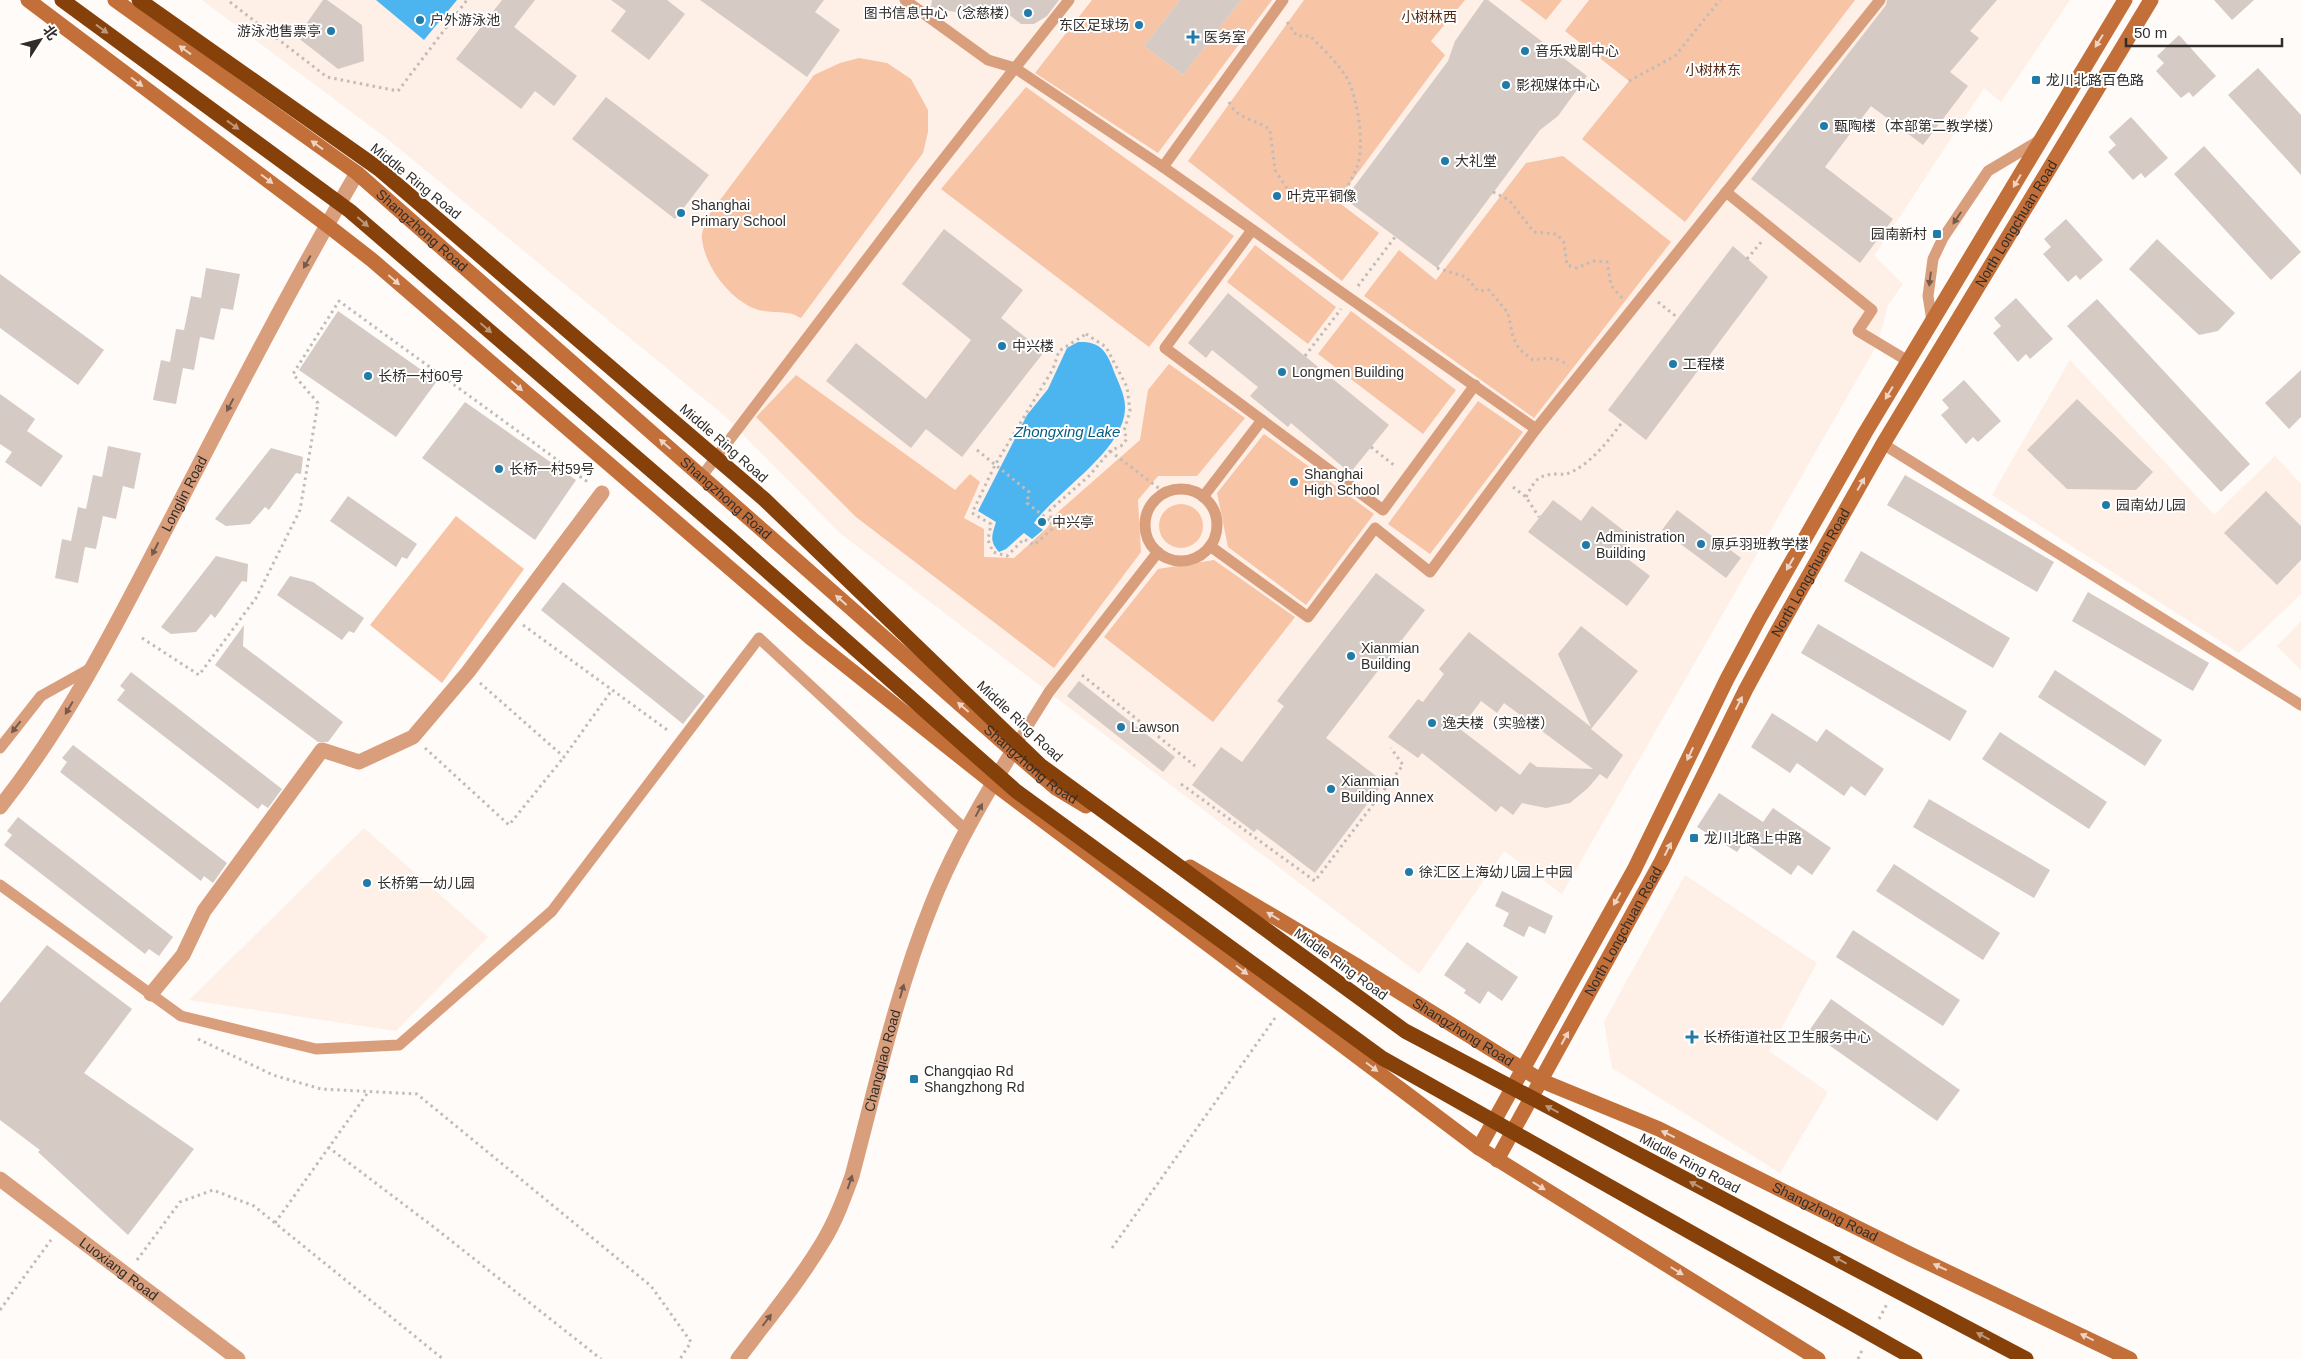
<svg xmlns="http://www.w3.org/2000/svg" width="2301" height="1359" viewBox="0 0 2301 1359" font-family="Arial,'Noto Sans SC',sans-serif">
<style>
.built{fill:#feefe7}
.green{fill:#f7c4a6}
.water{fill:#4cb5ef}
.building{fill:#d5cac4;fill-rule:evenodd}
.lines{fill:none;stroke-linecap:round;stroke-linejoin:round}
.path{stroke:#c0bcb9;stroke-width:3;stroke-dasharray:2.5 4;stroke-linecap:butt}
.lane{stroke:#d99f7d;stroke-width:11}
.street{stroke:#d99f7d;stroke-width:15}
.secondary{stroke:#c36f39;stroke-width:15}
.highway-bridge{stroke:#86410b;stroke-width:15}
.oneway{fill:#bc9679}
.oneway2{fill:#edd4c4}
.oneway3{fill:#745b4b}
.poi-dot{fill:#207ba9;stroke:#fff;stroke-width:2}
.labels{text-anchor:middle;dominant-baseline:central;stroke-width:4;stroke-linejoin:round;paint-order:stroke}
.poi-label{font-size:14px;fill:#312d2a;stroke:#fff;text-anchor:start}
.park-label{font-size:14px;fill:#502c16;stroke:#fff}
.street-label{font-size:14px;fill:#312d2a;stroke:#fff}
.water-label{font-size:15px;font-style:italic;fill:#075c82;stroke:#fff}
</style>
<rect width="100%" height="100%" fill="#fffbf8"/>
<g class="built">
<polygon points="202,0 2070,0 2001,102 1984,88 1874,256 1903,284 1888,305 1878,343 1562,894 1504,851 1419,974 841,534 725,416 385,137"/>
<polygon points="2070,360 2214,515 2275,456 2301,484 2301,594 2239,653 1992,495"/>
<polygon points="2301,621 2301,670 2277,646"/>
<polygon points="364,828 488,937 396,1031 189,1000"/>
<polygon points="1685,875 1817,963 1769,1051 1828,1092 1780,1173 1612,1068 1604,1022"/>
</g>
<g class="green">
<polygon points="1092,0 1180,0 1144,46 1183,75 1241,0 1272,0 1158,153 1035,73"/>
<polygon points="1304,0 1465,0 1431,41 1445,55 1337,201 1379,233 1342,281 1188,161"/>
<polygon points="1520,0 1562,0 1546,20"/>
<polygon points="1589,0 1855,0 1685,222 1582,139 1629,81 1565,31"/>
<path d="M 859,58 L 887,63 L 911,79 L 928,110 L 928,132 L 923,153 L 801,318 C 797,316 792,313 787,313 C 775,311 764,313 753,308 C 728,297 705,266 702,239 C 701,232 706,223 708,216 L 814,75 L 840,63 Z"/>
<polygon points="1026,87 1234,236 1149,347 941,189"/>
<polygon points="1563,156 1671,242 1534,418 1364,296 1399,250 1436,280 1526,163"/>
<polygon points="1255,245 1336,307 1308,344 1227,282"/>
<polygon points="1351,311 1456,390 1423,434 1318,354"/>
<polygon points="1169,364 1245,418 1197,476 1158,476 1138,500 1141,552 1054,668 856,517 756,417 796,375 955,490 970,474 980,482 964,518 984,529 984,557 1014,558 1047,528 1058,512 1140,440 1148,390"/>
<polygon points="1478,401 1523,432 1430,554 1388,524"/>
<polygon points="1264,434 1374,514 1306,605 1228,547 1217,493"/>
<circle cx="1181" cy="526" r="22"/>
<polygon points="456,516 524,569 442,683 370,625"/>
<polygon points="1214,560 1295,617 1213,722 1104,637 1158,569"/>
</g>
<g class="water">
<polygon points="376,0 457,0 424,40"/>
<path d="M 1078,342 C 1097,341 1105,348 1112,366 C 1116,379 1126,394 1125,409 C 1124,450 1058,490 1034,523 L 1043,530 L 1032,539 L 1024,533 L 1006,549 L 999,552 C 989,541 992,535 996,522 L 978,511 L 1027,415 L 1048,389 L 1067,348 Z"/>
</g>
<g class="building">
<polygon points="323,0 327,0 362,25 364,61 338,69 297,37"/>
<polygon points="502,0 535,0 514,27 577,76 554,106 535,91 521,109 456,59"/>
<polygon points="611,0 667,0 685,14 649,60 611,31 626,11"/>
<polygon points="700,0 824,0 815,12 840,30 807,77"/>
<polygon points="932,0 1059,0 1047,16 1034,24 1021,24 997,5 974,16 931,7"/>
<polygon points="1180,0 1241,0 1183,75 1144,46"/>
<polygon points="1484,0 1488,0 1587,76 1558,116 1540,130 1437,268 1345,199 1448,61 1455,41"/>
<polygon points="1887,0 1997,0 1970,31 1979,38 1950,72 1968,86 1923,145 1871,106 1825,167 1893,219 1860,263 1751,179 1886,5"/>
<polygon points="2214,0 2254,0 2232,20"/>
<polygon points="2179,35 2216,76 2193,97 2189,92 2181,98 2156,71 2164,63 2157,56"/>
<polygon points="2258,68 2301,115 2301,175 2228,95"/>
<polygon points="606,97 709,175 675,219 572,139"/>
<polygon points="2131,117 2168,158 2145,178 2141,173 2133,180 2108,152 2116,145 2109,137"/>
<polygon points="2204,146 2301,252 2271,280 2174,174"/>
<polygon points="2066,219 2103,260 2080,280 2076,275 2068,282 2043,254 2051,247 2044,239"/>
<polygon points="944,229 1023,290 1001,318 1044,352 962,457 926,429 911,448 826,381 856,343 926,399 971,340 902,284"/>
<polygon points="2157,239 2235,313 2218,331 2199,335 2129,269"/>
<polygon points="1733,246 1768,277 1646,440 1608,410"/>
<polygon points="206,268 240,274 233,310 221,308 214,340 200,337 194,370 183,368 176,404 153,400 161,360 170,362 176,329 184,330 191,296 201,298"/>
<polygon points="0,274 104,350 78,385 0,328"/>
<polygon points="1228,293 1389,425 1350,473 1291,423 1288,427 1250,396 1258,387 1212,350 1206,358 1188,343"/>
<polygon points="2016,298 2053,339 2030,359 2026,354 2018,362 1993,333 2001,326 1994,318"/>
<polygon points="2097,299 2250,464 2221,492 2067,326"/>
<polygon points="338,311 437,381 396,437 299,370"/>
<polygon points="2301,370 2301,417 2289,429 2265,403"/>
<polygon points="1964,380 2001,421 1978,442 1973,437 1966,444 1941,415 1949,408 1942,400"/>
<polygon points="0,394 35,419 27,431 63,456 41,487 5,462 12,452 0,444"/>
<polygon points="2077,399 2153,472 2136,490 2067,489 2027,450"/>
<polygon points="465,402 576,480 535,540 422,458"/>
<polygon points="108,446 141,453 134,489 123,486 116,519 103,516 96,549 85,547 78,583 55,578 62,539 71,541 78,507 86,509 93,475 102,477"/>
<polygon points="271,448 303,457 301,474 296,473 269,510 265,507 250,524 226,526 215,519"/>
<polygon points="1905,475 2054,562 2037,592 1887,505"/>
<polygon points="2266,491 2301,526 2301,560 2277,585 2224,533"/>
<polygon points="348,496 417,544 407,559 402,557 396,567 330,521"/>
<polygon points="1553,500 1581,521 1592,506 1632,537 1620,553 1650,576 1627,606 1528,532"/>
<polygon points="1677,510 1741,558 1726,578 1662,530"/>
<polygon points="1861,551 2010,638 1993,668 1844,581"/>
<polygon points="216,556 248,564 247,582 242,581 215,618 211,614 196,632 171,634 161,627"/>
<polygon points="1376,573 1425,610 1326,738 1384,782 1315,873 1257,829 1254,832 1192,785 1221,747 1242,762 1284,706 1277,701"/>
<polygon points="290,576 313,582 364,618 354,633 349,631 342,640 277,595"/>
<polygon points="563,582 705,696 683,724 541,610"/>
<polygon points="2088,592 2209,663 2193,691 2072,621"/>
<polygon points="1818,624 1967,711 1950,741 1801,653"/>
<polygon points="244,625 243,646 343,722 328,742 318,742 215,665"/>
<path d="M 1581,626 L 1638,671 L 1591,729 L 1623,755 L 1607,779 L 1600,774 L 1588,788 L 1570,803 L 1546,808 L 1522,803 L 1513,815 L 1501,806 L 1496,812 L 1422,753 L 1418,758 L 1388,737 L 1418,699 L 1423,702 L 1444,674 L 1439,669 L 1469,632 L 1591,727 L 1558,654 ZM 1481,701 L 1497,713 L 1504,703 L 1593,769 L 1537,767 L 1530,762 L 1520,775 L 1460,729 Z"/>
<polygon points="2055,670 2162,740 2145,766 2038,697"/>
<polygon points="131,672 282,789 268,808 262,804 258,809 117,700 125,690 120,686"/>
<polygon points="1079,681 1175,757 1163,772 1067,696"/>
<polygon points="1772,713 1817,742 1826,729 1884,769 1865,796 1851,786 1844,796 1797,763 1790,773 1751,747"/>
<polygon points="2000,732 2107,802 2089,829 1982,759"/>
<polygon points="73,745 227,863 213,883 204,876 201,881 60,772 67,762 62,758"/>
<polygon points="1719,793 1763,822 1773,808 1831,848 1812,875 1798,865 1791,875 1744,842 1737,852 1697,827"/>
<polygon points="1929,799 2050,870 2034,898 1913,827"/>
<polygon points="18,817 173,937 159,956 149,949 145,954 4,845 12,835 7,831"/>
<polygon points="1894,864 2000,933 1983,960 1876,891"/>
<polygon points="1502,891 1553,916 1545,934 1529,926 1524,937 1503,926 1509,913 1495,906"/>
<polygon points="1853,930 1960,1000 1943,1026 1836,957"/>
<polygon points="1467,942 1518,977 1502,1001 1488,991 1480,1004 1464,993 1466,990 1444,975"/>
<polygon points="47,945 132,1009 84,1073 194,1149 128,1235 38,1152 40,1150 0,1120 0,1003"/>
<polygon points="1831,999 1960,1090 1937,1121 1809,1031"/>
</g>
<g class="lines">
<g class="path">
<polyline points="230,2 327,77 398,91 467,0"/>
<path d="M 1287,22 L 1297,36 L 1310,36 C 1323,49 1339,64 1348,80 C 1358,101 1365,145 1357,167 C 1354,175 1349,183 1345,191"/>
<polyline points="1629,81 1675,56 1720,0"/>
<path d="M 1229,102 C 1238,121 1258,119 1270,130 L 1275,170 L 1286,187 L 1298,195 L 1345,191 L 1349,194"/>
<polyline points="1493,192 1509,200 1534,232 1557,234 1564,243 1567,265 1577,268 1593,261 1607,262 1611,285 1622,298"/>
<polyline points="1747,259 1762,241"/>
<path d="M 1437,268 L 1466,277 L 1478,291 L 1489,290 L 1508,313 L 1513,337 L 1519,349 L 1533,360 C 1546,358 1558,356 1568,366"/>
<polyline points="1358,286 1395,237"/>
<polyline points="1658,302 1678,318"/>
<polygon points="1086,334 1106,347 1127,387 1130,411 1124,431 1127,439 1121,446 1110,451 1089,476 1050,510 1052,529 1034,545 1024,539 1007,556 993,552 988,540 991,524 972,513 995,465 1053,369 1059,351"/>
<polyline points="1305,356 1341,309"/>
<polyline points="1371,447 1395,466"/>
<polyline points="977,450 1029,492 1027,503 1050,521"/>
<polyline points="1110,451 1165,493"/>
<polyline points="1513,487 1526,497 1539,517"/>
<path d="M 1526,497 C 1535,480 1538,474 1558,474 C 1562,474 1566,475 1569,473 C 1591,464 1609,440 1623,421"/>
<polyline points="523,625 670,732"/>
<polyline points="142,638 199,675 256,598 300,510 318,403 293,374 339,301 589,483"/>
<polyline points="1082,675 1195,766"/>
<polyline points="480,683 564,757 612,690"/>
<polyline points="425,748 509,825 564,757"/>
<polyline points="1181,784 1315,881 1403,765 1391,748"/>
<polyline points="198,1039 273,1075 321,1089 417,1094 651,1286 691,1342 680,1359"/>
<polyline points="328,1147 435,1228 601,1359"/>
<polyline points="275,1223 369,1091"/>
<polyline points="1112,1248 1275,1018"/>
<polyline points="137,1260 180,1202 213,1190 254,1206 443,1359"/>
<polyline points="0,1310 51,1240"/>
<polyline points="1879,1319 1887,1304"/>
<polyline points="1858,1359 1863,1348"/>
</g>
<g class="lane">
<polyline points="1069,0 1015,68 1163,167 1536,429"/>
<polyline points="1163,167 1283,0"/>
<polyline points="1726,192 1872,310 1858,331 1908,361"/>
<polyline points="1252,230 1165,348 1383,510 1475,385"/>
<polyline points="1932,321 1928,296 1933,259 1943,238 1988,171 2040,140"/>
<polyline points="1883,444 2301,705"/>
<polyline points="702,476 920,189 1015,68 988,60 905,0"/>
<circle cx="1181" cy="525" r="36"/>
<polyline points="1203,497 1262,420"/>
<polyline points="1210,546 1308,617 1375,528 1430,572 1536,429 1880,0"/>
<polyline points="0,748 41,696 93,667"/>
<polyline points="1014,748 1049,692 1158,552"/>
<polyline points="0,885 181,1016 316,1049 399,1045 552,911 759,638 967,831"/>
</g>
<g class="street">
<path id="s1" d="M 0,807 C 70,719 119,619 171,519 C 231,403 291,286 357,173"/>
<polyline points="151,994 183,955 204,911 322,750 359,762 413,737 468,672 602,493"/>
<path id="s2" d="M 0,1179 L 238,1359"/>
<path id="s3" d="M 738,1359 C 767,1320 799,1282 824,1240 C 836,1220 844,1198 852,1176 C 876,1086 896,993 931,906 C 952,852 982,800 1013,751"/>
</g>
<g class="secondary">
<polyline points="28,0 327,225 372,260 812,639 993,783 1479,1148 1818,1359"/>
<path id="s4" d="M 115,0 L 357,173 L 1013,751 L 1056,788 L 1086,806"/>
<path id="s5" d="M 1190,867 L 1359,967 L 1542,1081 L 1659,1129 L 1912,1255 L 2130,1359"/>
<polyline points="1479,1148 1634,870 1727,679 1759,619 1865,433 2125,0"/>
<path id="s6" d="M 1497,1160 L 1661,862 L 1746,689 L 1778,630 L 1883,444 L 2151,0"/>
</g>
<g class="highway-bridge">
<polyline points="62,0 350,211 731,539 1016,791 1382,1058 1915,1359"/>
<polyline points="139,0 379,169 764,499 1040,765 1405,1031 2026,1359"/>
</g>
</g>
<defs><path id="oneway-solid" d="M-6-.8H1V-3.2L6.5 0L1 3.2V.8H-6Z" transform="scale(1.25)"/></defs>
<g class="oneway">
<use href="#oneway-solid" transform="translate(102 29) rotate(36)"/>
<use href="#oneway-solid" transform="translate(233 125) rotate(36)"/>
<use href="#oneway-solid" transform="translate(363 222) rotate(41)"/>
<use href="#oneway-solid" transform="translate(486 328) rotate(41)"/>
<use href="#oneway-solid" transform="translate(1552 1109) rotate(-152)"/>
<use href="#oneway-solid" transform="translate(1696 1185) rotate(-152)"/>
<use href="#oneway-solid" transform="translate(1840 1260) rotate(-152)"/>
<use href="#oneway-solid" transform="translate(1983 1336) rotate(-152)"/>
</g>
<g class="oneway2">
<use href="#oneway-solid" transform="translate(2099 41) rotate(122)"/>
<use href="#oneway-solid" transform="translate(185 50) rotate(-144)"/>
<use href="#oneway-solid" transform="translate(137 82) rotate(37)"/>
<use href="#oneway-solid" transform="translate(317 145) rotate(-144)"/>
<use href="#oneway-solid" transform="translate(267 179) rotate(37)"/>
<use href="#oneway-solid" transform="translate(2017 181) rotate(121)"/>
<use href="#oneway-solid" transform="translate(394 280) rotate(41)"/>
<use href="#oneway-solid" transform="translate(517 386) rotate(41)"/>
<use href="#oneway-solid" transform="translate(1889 393) rotate(121)"/>
<use href="#oneway-solid" transform="translate(665 444) rotate(-139)"/>
<use href="#oneway-solid" transform="translate(1861 484) rotate(-60)"/>
<use href="#oneway-solid" transform="translate(1790 564) rotate(120)"/>
<use href="#oneway-solid" transform="translate(841 600) rotate(-139)"/>
<use href="#oneway-solid" transform="translate(1739 703) rotate(-63)"/>
<use href="#oneway-solid" transform="translate(963 707) rotate(-139)"/>
<use href="#oneway-solid" transform="translate(1690 754) rotate(115)"/>
<use href="#oneway-solid" transform="translate(1668 849) rotate(-63)"/>
<use href="#oneway-solid" transform="translate(1617 899) rotate(119)"/>
<use href="#oneway-solid" transform="translate(1273 916) rotate(-149)"/>
<use href="#oneway-solid" transform="translate(1242 970) rotate(37)"/>
<use href="#oneway-solid" transform="translate(1565 1038) rotate(-61)"/>
<use href="#oneway-solid" transform="translate(1372 1067) rotate(37)"/>
<use href="#oneway-solid" transform="translate(1668 1134) rotate(-154)"/>
<use href="#oneway-solid" transform="translate(1539 1186) rotate(32)"/>
<use href="#oneway-solid" transform="translate(1940 1267) rotate(-155)"/>
<use href="#oneway-solid" transform="translate(1677 1271) rotate(32)"/>
<use href="#oneway-solid" transform="translate(2087 1337) rotate(-154)"/>
</g>
<g class="oneway3">
<use href="#oneway-solid" transform="translate(1957 218) rotate(124)"/>
<use href="#oneway-solid" transform="translate(307 262) rotate(119)"/>
<use href="#oneway-solid" transform="translate(1930 279) rotate(97)"/>
<use href="#oneway-solid" transform="translate(230 405) rotate(118)"/>
<use href="#oneway-solid" transform="translate(155 549) rotate(117)"/>
<use href="#oneway-solid" transform="translate(69 708) rotate(121)"/>
<use href="#oneway-solid" transform="translate(16 727) rotate(128)"/>
<use href="#oneway-solid" transform="translate(979 810) rotate(-62)"/>
<use href="#oneway-solid" transform="translate(902 991) rotate(-74)"/>
<use href="#oneway-solid" transform="translate(850 1182) rotate(-71)"/>
<use href="#oneway-solid" transform="translate(767 1320) rotate(-53)"/>
</g>
<g class="poi-dot">
<circle cx="1028" cy="13" r="5"/>
<circle cx="420" cy="20" r="5"/>
<circle cx="1139" cy="25" r="5"/>
<circle cx="331" cy="31" r="5"/>
<path d="M1190.5 29.5h5v5h5v5h-5v5h-5v-5h-5v-5h5z"/>
<circle cx="1525" cy="51" r="5"/>
<rect x="2031" y="75" width="10" height="10" rx="2.5"/>
<circle cx="1506" cy="85" r="5"/>
<circle cx="1824" cy="126" r="5"/>
<circle cx="1445" cy="161" r="5"/>
<circle cx="1277" cy="196" r="5"/>
<circle cx="681" cy="213" r="5"/>
<rect x="1932" y="229" width="10" height="10" rx="2.5"/>
<circle cx="1002" cy="346" r="5"/>
<circle cx="1673" cy="364" r="5"/>
<circle cx="1282" cy="372" r="5"/>
<circle cx="368" cy="376" r="5"/>
<circle cx="499" cy="469" r="5"/>
<circle cx="1294" cy="482" r="5"/>
<circle cx="2106" cy="505" r="5"/>
<circle cx="1042" cy="522" r="5"/>
<circle cx="1701" cy="544" r="5"/>
<circle cx="1586" cy="545" r="5"/>
<circle cx="1351" cy="656" r="5"/>
<circle cx="1432" cy="723" r="5"/>
<circle cx="1121" cy="727" r="5"/>
<circle cx="1331" cy="789" r="5"/>
<rect x="1689" y="833" width="10" height="10" rx="2.5"/>
<circle cx="1409" cy="872" r="5"/>
<circle cx="367" cy="883" r="5"/>
<path d="M1689.5 1029.5h5v5h5v5h-5v5h-5v-5h-5v-5h5z"/>
<rect x="909" y="1074" width="10" height="10" rx="2.5"/>
</g>
<g class="labels">
<g class="poi-label">
<text x="1018" y="13" text-anchor="end">图书信息中心（念慈楼）</text>
<text x="430" y="20">户外游泳池</text>
<text x="1129" y="25" text-anchor="end">东区足球场</text>
<text x="321" y="31" text-anchor="end">游泳池售票亭</text>
<text x="1204" y="37">医务室</text>
<text x="1535" y="51">音乐戏剧中心</text>
<text x="2046" y="80">龙川北路百色路</text>
<text x="1516" y="85">影视媒体中心</text>
<text x="1834" y="126">甄陶楼（本部第二教学楼）</text>
<text x="1455" y="161">大礼堂</text>
<text x="1287" y="196">叶克平铜像</text>
<text x="691" y="205">Shanghai<tspan x="691" dy="16">Primary School</tspan></text>
<text x="1927" y="234" text-anchor="end">园南新村</text>
<text x="1012" y="346">中兴楼</text>
<text x="1683" y="364">工程楼</text>
<text x="1292" y="372">Longmen Building</text>
<text x="378" y="376">长桥一村60号</text>
<text x="509" y="469">长桥一村59号</text>
<text x="1304" y="474">Shanghai<tspan x="1304" dy="16">High School</tspan></text>
<text x="2116" y="505">园南幼儿园</text>
<text x="1052" y="522">中兴亭</text>
<text x="1596" y="537">Administration<tspan x="1596" dy="16">Building</tspan></text>
<text x="1711" y="544">原乒羽班教学楼</text>
<text x="1361" y="648">Xianmian<tspan x="1361" dy="16">Building</tspan></text>
<text x="1442" y="723">逸夫楼（实验楼）</text>
<text x="1131" y="727">Lawson</text>
<text x="1341" y="781">Xianmian<tspan x="1341" dy="16">Building Annex</tspan></text>
<text x="1704" y="838">龙川北路上中路</text>
<text x="1419" y="872">徐汇区上海幼儿园上中园</text>
<text x="377" y="883">长桥第一幼儿园</text>
<text x="1703" y="1037">长桥街道社区卫生服务中心</text>
<text x="924" y="1071">Changqiao Rd<tspan x="924" dy="16">Shangzhong Rd</tspan></text>
</g>
<g class="park-label">
<text x="1429" y="17">小树林西</text>
<text x="1713" y="70">小树林东</text>
</g>
<g class="street-label">
<text transform="translate(416 181) rotate(39)">Middle Ring Road</text>
<text stroke="none"><textPath href="#s6" startOffset="1071">North Longchuan Road</textPath></text>
<text stroke="none"><textPath href="#s4" startOffset="384">Shangzhong Road</textPath></text>
<text transform="translate(724 443) rotate(41)">Middle Ring Road</text>
<text stroke="none"><textPath href="#s1" startOffset="364">Longlin Road</textPath></text>
<text stroke="none"><textPath href="#s4" startOffset="789">Shangzhong Road</textPath></text>
<text stroke="none"><textPath href="#s6" startOffset="666">North Longchuan Road</textPath></text>
<text transform="translate(1020 721) rotate(43)">Middle Ring Road</text>
<text stroke="none"><textPath href="#s4" startOffset="1194">Shangzhong Road</textPath></text>
<text stroke="none"><textPath href="#s6" startOffset="261">North Longchuan Road</textPath></text>
<text transform="translate(1341 964) rotate(36)">Middle Ring Road</text>
<text stroke="none"><textPath href="#s5" startOffset="319">Shangzhong Road</textPath></text>
<text stroke="none"><textPath href="#s3" startOffset="336">Changqiao Road</textPath></text>
<text transform="translate(1690 1163) rotate(28)">Middle Ring Road</text>
<text stroke="none"><textPath href="#s5" startOffset="724">Shangzhong Road</textPath></text>
<text stroke="none"><textPath href="#s2" startOffset="149">Luoxiang Road</textPath></text>
</g>
<g class="water-label">
<text x="1067" y="431">Zhongxing Lake</text>
</g>
</g>
<g transform="translate(40 40) rotate(54)" stroke="#ffffff" stroke-width="4" paint-order="stroke">
<path d="M0-4L9 19L0 12L-9 19Z" fill="#312d2a"/>
<text y="-8" font-size="14" font-weight="bold" text-anchor="middle" fill="#312d2a">北</text>
</g>
<path d="M2126 38v8h156v-8" fill="none" stroke="#312d2a" stroke-width="2.5"/>
<text x="2134" y="38" font-size="15" fill="#312d2a" stroke="#ffffff" stroke-width="4" paint-order="stroke">50 m</text>
</svg>
